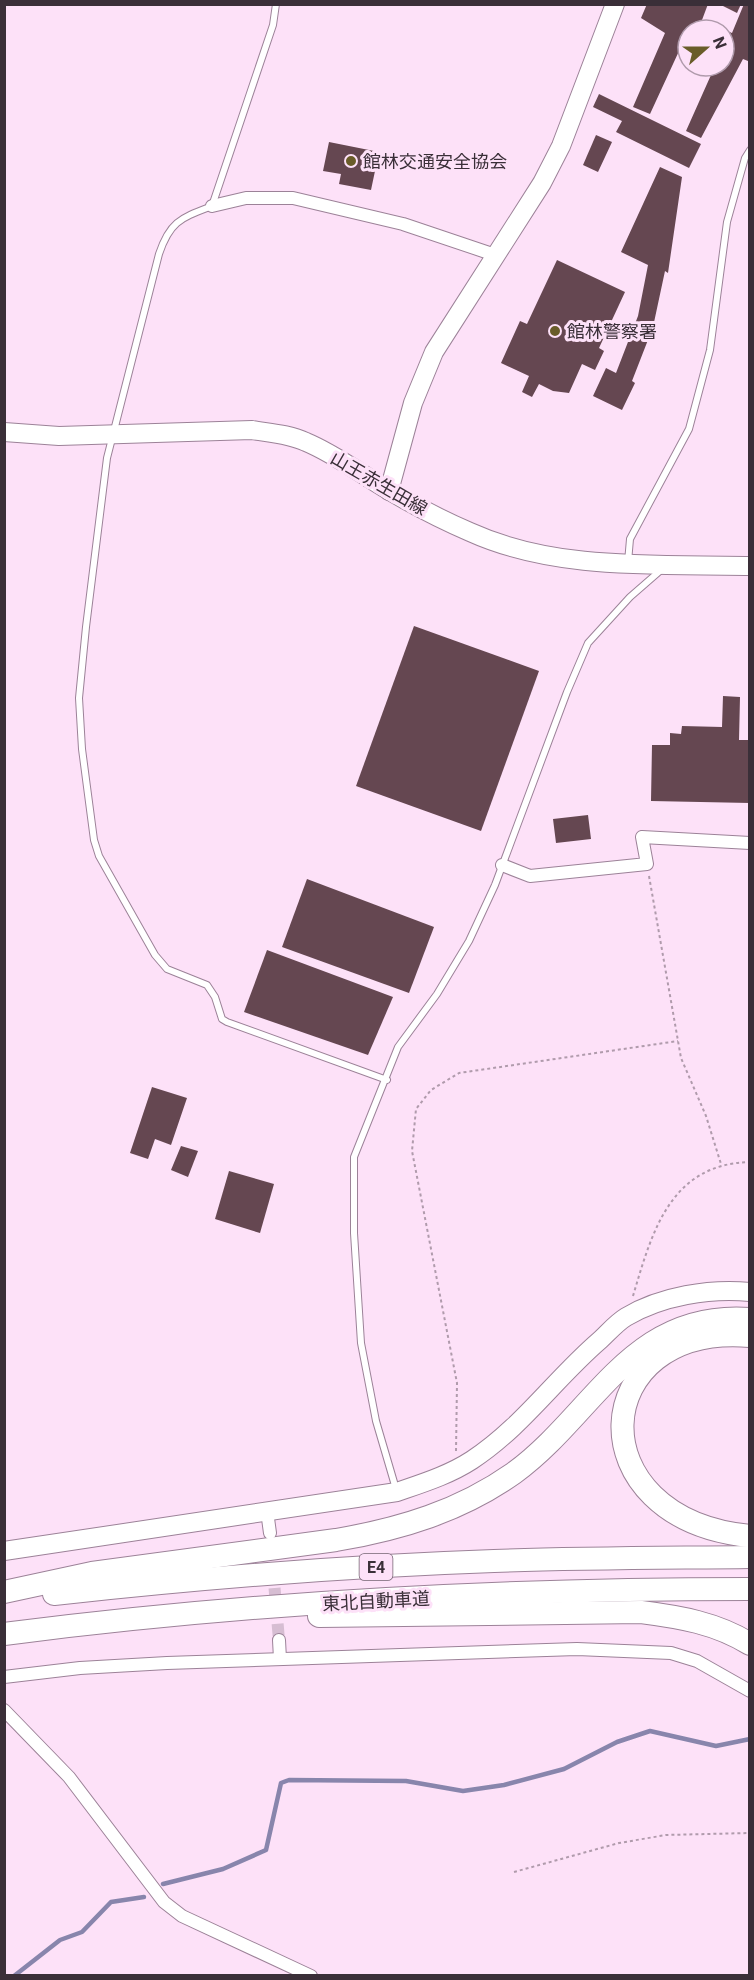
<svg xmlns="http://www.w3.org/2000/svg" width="754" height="1980" viewBox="0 0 754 1980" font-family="Roboto,'Noto Sans JP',sans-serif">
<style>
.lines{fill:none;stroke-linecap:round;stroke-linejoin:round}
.stream{stroke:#8885ac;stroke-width:4.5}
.building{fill:#654751}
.street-tunnel{stroke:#d6bdd2;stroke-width:12;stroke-dasharray:12 6;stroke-linecap:butt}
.lane-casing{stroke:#9c8298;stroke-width:8}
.street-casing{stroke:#9c8298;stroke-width:14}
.secondary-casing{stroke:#9c8298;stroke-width:20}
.highway-casing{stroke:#9c8298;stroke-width:24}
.path{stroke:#b09bac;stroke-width:2;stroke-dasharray:3 3;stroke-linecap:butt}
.lane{stroke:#fff;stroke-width:6}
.street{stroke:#fff;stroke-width:12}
.secondary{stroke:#fff;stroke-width:18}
.highway{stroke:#fff;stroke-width:22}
.poi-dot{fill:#695c29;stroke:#fde1f8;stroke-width:2}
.labels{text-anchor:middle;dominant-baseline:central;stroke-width:6;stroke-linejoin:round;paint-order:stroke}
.shield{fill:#fde1f8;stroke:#746472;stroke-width:1.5}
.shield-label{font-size:16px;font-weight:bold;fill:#3a2f38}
.poi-label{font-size:18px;fill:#3a2f38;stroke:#fde1f8;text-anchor:start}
.street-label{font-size:18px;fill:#3a2f38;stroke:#fde1f8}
</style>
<rect width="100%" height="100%" fill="#fde1f8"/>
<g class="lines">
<g class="stream">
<polyline points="163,1884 223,1869 266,1850 281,1783 289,1780 406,1781 463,1791 504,1785 564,1769 617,1742 650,1731 716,1746 750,1739"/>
<polyline points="14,1976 60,1940 82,1932 111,1902 144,1897"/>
</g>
</g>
<g class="building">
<polygon points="647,4 708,4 702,20 732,33 744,4 750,4 750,58 748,61 743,59 701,138 686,131 715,66 724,66 724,30 688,30 688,39 685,38 650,114 633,107 665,33 641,18"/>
<polygon points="719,4 741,4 737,13"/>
<polygon points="599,94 701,144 689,168 616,132 622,121 593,107"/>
<polygon points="596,135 612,142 598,172 583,165"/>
<polygon points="329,142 379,152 371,190 339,184 341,174 323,171"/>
<polygon points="660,167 682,177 668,273 665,271 653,327 632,381 635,383 622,410 593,396 606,368 616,373 638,316 648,265 621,252"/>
<polygon points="557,260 625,292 599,348 604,351 595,370 582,364 569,393 553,391 539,384 532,397 522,392 529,376 501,363 520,321 527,324"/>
<polygon points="414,626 539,671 481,831 356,786"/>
<polygon points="723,696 740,697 739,740 750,740 750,803 651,801 652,745 670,745 670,733 681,734 682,726 722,727"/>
<polygon points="588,815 591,839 556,843 553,819"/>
<polygon points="307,879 434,927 409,993 282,947"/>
<polygon points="267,950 393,997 368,1055 244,1012"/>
<polygon points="152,1087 187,1098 171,1145 155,1139 148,1159 130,1153"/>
<polygon points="181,1146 198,1151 188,1177 171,1170"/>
<polygon points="229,1171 274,1184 260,1233 215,1219"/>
</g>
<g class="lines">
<polyline class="street-tunnel" points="273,1570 279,1640"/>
<defs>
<g id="lane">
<path d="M 276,4 L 273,25 L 212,206 C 181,218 170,221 159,254 L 107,458 L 86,627 L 79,698 L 82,749 L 94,840 L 99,856 L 155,955 L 167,969 L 207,985 L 215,997 L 222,1019 L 227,1022 L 387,1080"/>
<polyline points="628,562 630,539 689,429 710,350 727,222 745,158 750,150"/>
<polyline points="396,1489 376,1421 361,1343 354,1233 354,1157 398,1047 437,994 469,941 495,885 567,692 588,643 630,597 661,570"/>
</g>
<g id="street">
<polyline points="212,206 246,198 293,198 403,224 495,255"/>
<polyline points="502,865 530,876 647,864 642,837 750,843"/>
<polyline points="267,1511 270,1533"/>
<polyline points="279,1640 280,1659"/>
<polyline points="4,1677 80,1668 167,1663 577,1649 671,1653 697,1661 750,1691"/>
<polyline points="4,1710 69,1777 164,1902 182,1916 311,1976"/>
</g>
<g id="secondary">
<path d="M 4,432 L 59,436 L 252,430 C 270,433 289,434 306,442 C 335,454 361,474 388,490 C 415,506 442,520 470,532 C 556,571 657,564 750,566"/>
<polyline points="389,491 413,403 434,352 542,183 561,146 615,4"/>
<path d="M 4,1551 L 397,1492 C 423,1483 449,1475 472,1460 C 521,1428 555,1379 599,1341 C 607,1334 616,1323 626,1317 C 661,1296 710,1288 750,1292"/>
</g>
<g id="highway">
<path d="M 750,1336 C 586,1322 574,1519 750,1536"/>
<path d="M 4,1592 L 92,1573 L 336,1540 C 401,1529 460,1511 514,1473 C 595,1414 631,1310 750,1319"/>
<path d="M 54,1594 C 200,1578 347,1566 494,1561 C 579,1558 664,1558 750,1557"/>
<path d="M 319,1616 L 641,1612 C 680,1617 716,1623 750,1644"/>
<path d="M 4,1634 C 251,1602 501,1589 750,1589"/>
</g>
</defs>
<use href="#lane" class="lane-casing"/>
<use href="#street" class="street-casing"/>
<use href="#secondary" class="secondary-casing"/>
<use href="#highway" class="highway-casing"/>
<g class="path">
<polyline points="649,876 681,1058 706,1116 721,1164"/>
<path d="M 633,1296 C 652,1232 670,1164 750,1162"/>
<polyline points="456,1451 457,1383 412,1151 416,1109 431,1090 459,1073 678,1041"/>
<polyline points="514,1872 619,1843 666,1835 750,1833"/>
</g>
<use href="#lane" class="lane"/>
<use href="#street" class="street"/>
<use href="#secondary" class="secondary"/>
<use href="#highway" class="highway"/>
</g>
<g class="poi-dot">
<circle cx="351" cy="161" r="6"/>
<circle cx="555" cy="331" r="6"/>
</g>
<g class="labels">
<rect class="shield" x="359.5" y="1554" width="33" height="26" rx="4.5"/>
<g class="shield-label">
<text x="376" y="1567">E4</text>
</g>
<g class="poi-label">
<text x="363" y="161">館林交通安全協会</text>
<text x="567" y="331">館林警察署</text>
</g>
<g class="street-label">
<text transform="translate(379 483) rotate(30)">山王赤生田線</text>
<text transform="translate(376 1601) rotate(-3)">東北自動車道</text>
</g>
</g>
<rect width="754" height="1980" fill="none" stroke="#3a2f38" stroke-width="12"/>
<g transform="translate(706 48) rotate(69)"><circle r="28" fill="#fde1f8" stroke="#af9aab" stroke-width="1.5"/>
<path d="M0-4.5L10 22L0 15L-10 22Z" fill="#695c29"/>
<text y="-9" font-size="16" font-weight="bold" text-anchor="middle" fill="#3a2f38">N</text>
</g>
</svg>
